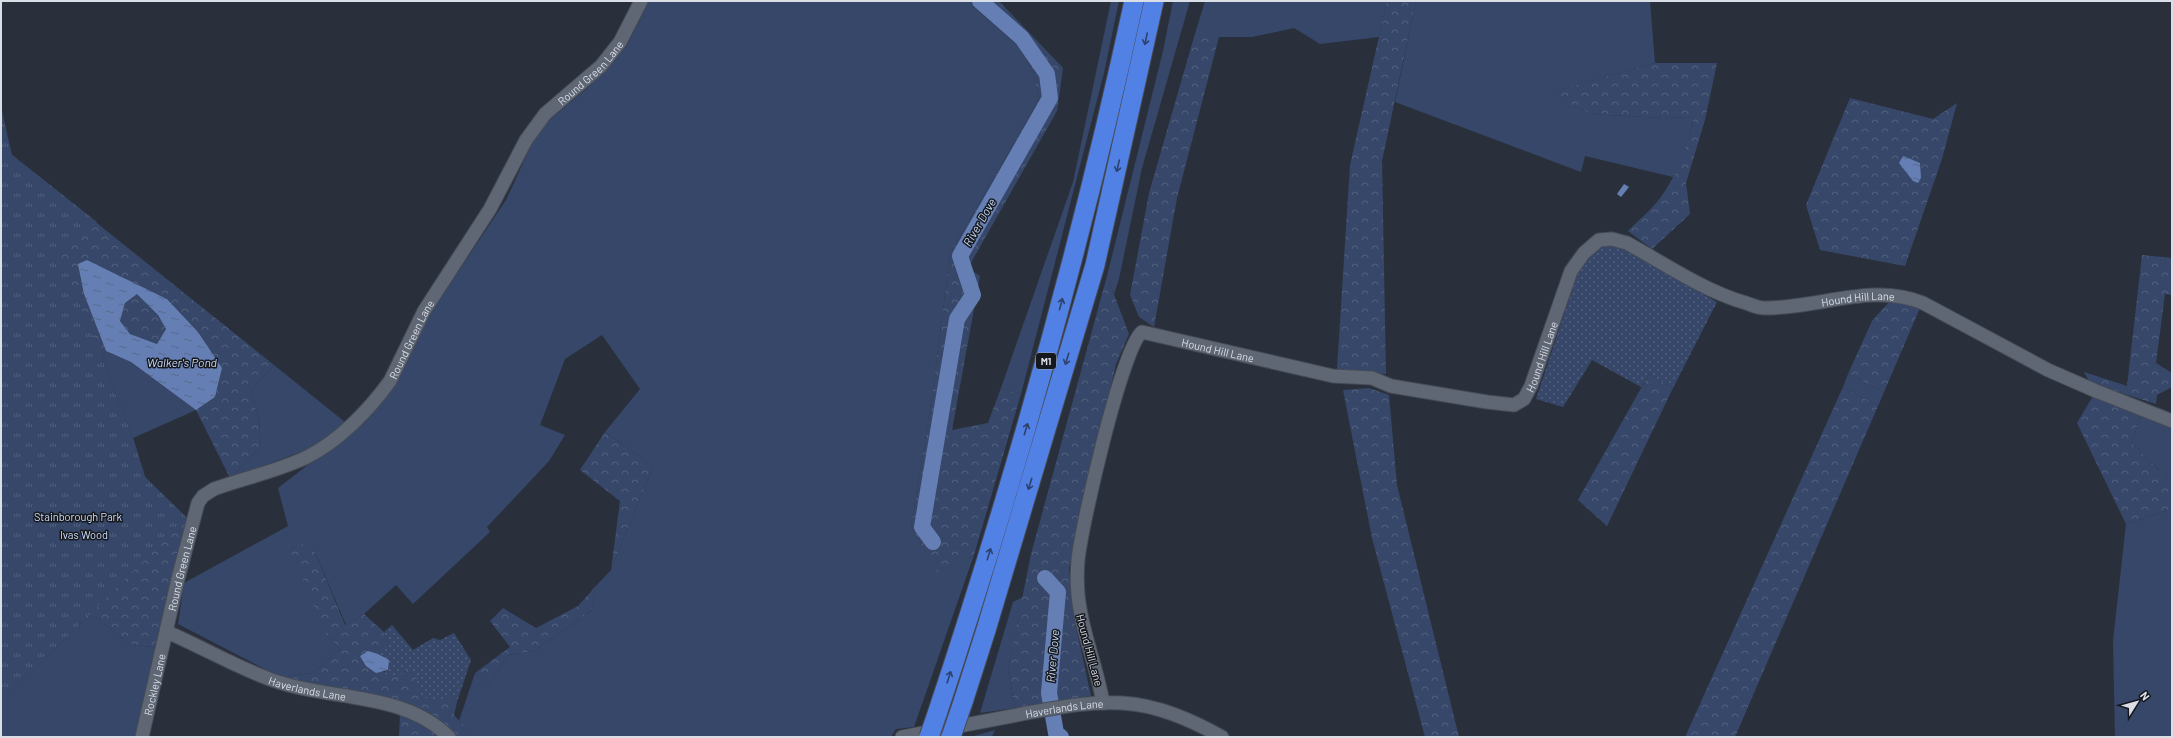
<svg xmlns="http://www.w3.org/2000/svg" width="2173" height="738" viewBox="0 0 2173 738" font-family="Barlow,sans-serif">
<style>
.grass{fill:#364769}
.forest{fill:url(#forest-crowns)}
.park{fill:url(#park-tufts)}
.garden{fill:url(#garden-dots)}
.water{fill:url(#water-ripples);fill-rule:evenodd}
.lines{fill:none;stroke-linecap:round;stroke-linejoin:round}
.river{stroke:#657fb4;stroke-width:16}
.minor-casing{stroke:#464b56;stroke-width:15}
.highway-casing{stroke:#464b56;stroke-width:21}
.minor{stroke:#5f6775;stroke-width:13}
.highway{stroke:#5281e5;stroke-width:19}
.highway-bridge-casing{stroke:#464b56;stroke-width:21;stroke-linecap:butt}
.highway-bridge{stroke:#5281e5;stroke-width:19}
.oneway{stroke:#2d426d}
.labels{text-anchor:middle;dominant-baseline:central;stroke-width:3;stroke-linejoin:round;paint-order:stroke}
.shield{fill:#15181d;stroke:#9fa3aa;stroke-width:1}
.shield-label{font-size:10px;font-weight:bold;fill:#dadee7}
.street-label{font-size:11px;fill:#dadee7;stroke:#15181d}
.park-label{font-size:11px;fill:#cfdfff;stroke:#15181d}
.water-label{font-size:12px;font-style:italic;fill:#c8d8f8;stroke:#15181d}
</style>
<defs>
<pattern id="forest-crowns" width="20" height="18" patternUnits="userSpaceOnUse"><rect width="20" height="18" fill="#364769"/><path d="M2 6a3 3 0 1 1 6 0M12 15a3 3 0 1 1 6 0" fill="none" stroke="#52617e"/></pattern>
<pattern id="park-tufts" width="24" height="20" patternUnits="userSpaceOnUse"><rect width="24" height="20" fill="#364769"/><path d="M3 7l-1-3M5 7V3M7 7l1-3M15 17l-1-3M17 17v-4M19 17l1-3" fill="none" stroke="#52617e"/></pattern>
<pattern id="garden-dots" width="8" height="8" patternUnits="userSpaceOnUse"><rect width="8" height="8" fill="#364769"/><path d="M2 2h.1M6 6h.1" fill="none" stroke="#52617e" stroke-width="1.8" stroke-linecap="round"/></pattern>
<pattern id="water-ripples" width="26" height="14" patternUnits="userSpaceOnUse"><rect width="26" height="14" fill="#657fb4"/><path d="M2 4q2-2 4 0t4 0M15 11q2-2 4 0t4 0" fill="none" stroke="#586a8d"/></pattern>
</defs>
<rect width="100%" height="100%" fill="#29303c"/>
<g class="grass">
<polygon points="649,1 967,1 1018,46 1033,71 1039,99 950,254 932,397 911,527 938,572 974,555 914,727 896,729 891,737 474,737 459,721 475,673 489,684 508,655 534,651 592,610 595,587 611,570 653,466 605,432 640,389 602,335 565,359 540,425 565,435 549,461 487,527 490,532 413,604 396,585 364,614 346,625 313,547 326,634 340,649 313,673 280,677 178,624 184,583 288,526 278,488 362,423 395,386 428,317 506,200 538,130 585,90 626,47"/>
<polygon points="1111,1 1119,1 1104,73 1021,394 1001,388 1073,182"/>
<polygon points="1173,1 1190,1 1142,168 1119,279 1114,294 1107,276 1163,51"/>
<polygon points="1205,1 1387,1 1379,37 1320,44 1294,28 1252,37 1194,37"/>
<polygon points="1416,1 1650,1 1655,63 1548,93 1591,114 1663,118 1694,117 1685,154 1673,177 1585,156 1581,172 1395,102"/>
<polygon points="106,351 131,362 196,410 133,438 102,358"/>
<polygon points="274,365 345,422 314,447 230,478 261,446 259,421 251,391"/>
<polygon points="1848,374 1884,392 1878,406 1843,387"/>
<polygon points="2141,413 2167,424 2172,428 2172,477 2163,474 2132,443"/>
<polygon points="2172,509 2172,737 2115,737 2113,641 2126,524"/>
<polygon points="1023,597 1008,669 1015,708 980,713 1013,602"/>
<polygon points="96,617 130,644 158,648 137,737 1,737 1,696 21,682 86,618"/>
<polygon points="995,730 992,737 970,737"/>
</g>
<g class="forest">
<polygon points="967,1 999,1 1063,68 1057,111 968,268 980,276 952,430 988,423 1001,388 1021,394 974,555 938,573 911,527 932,397 950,254 1039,99 1033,71 1018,46"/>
<polygon points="1387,1 1416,1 1382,161 1386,374 1337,369 1350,165"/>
<polygon points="1194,37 1219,37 1177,198 1154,327 1139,317 1130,295 1149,193"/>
<path d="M 1655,63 L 1717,63 L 1705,120 L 1686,183 L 1690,214 L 1652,249 L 1628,231 C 1639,220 1652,209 1661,197 C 1678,173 1688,145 1694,117 L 1663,118 L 1591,114 L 1547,93 Z"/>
<polygon points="1850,98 1933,119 1957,103 1942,159 1905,266 1820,250 1806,205"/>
<polygon points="12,155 274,365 251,391 259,421 261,446 230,478 196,410 215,397 222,368 198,332 167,299 87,260 84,294 106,351 102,358 133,438 145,477 187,518 158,648 130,644 96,617 86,618 21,682 1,696 1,167"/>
<polygon points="2142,255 2172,258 2172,295 2165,294 2156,363 2172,373 2172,387 2157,395 2156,404 2090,383 2084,372 2127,386"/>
<polygon points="1107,276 1129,334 1116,364 1069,568 1073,613 1091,696 1015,708 1008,669 1031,554"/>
<polygon points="137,293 158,315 166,329 157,344 130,334 120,321 125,303"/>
<polygon points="1891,300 1920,308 1884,392 1848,374 1872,321"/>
<polygon points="1649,374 1673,388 1607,526 1578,500"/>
<polygon points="1843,387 1878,406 1735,737 1685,737"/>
<polygon points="1369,388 1389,395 1397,485 1459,737 1425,737 1372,538 1343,390"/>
<polygon points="2093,396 2141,413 2132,443 2163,474 2172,477 2172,509 2126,524 2077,423"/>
<polygon points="605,432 653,466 611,570 620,501 580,470"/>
<polygon points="286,540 313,547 345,625 364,614 384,632 388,644 371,668 399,677 407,666 457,702 454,715 474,737 399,737 400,715 280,677 313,673 340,649 326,634"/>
<polygon points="595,587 592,610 534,651 508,655 489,684 475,673 510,647 490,621 503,608 536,628 578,606"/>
</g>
<polygon class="park" points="1,107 12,155 97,222 60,255 133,438 145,477 187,518 21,682 1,696"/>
<g class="garden">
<polygon points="1615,244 1717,302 1673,388 1649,374 1641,387 1592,360 1563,407 1536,399 1580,266 1600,247"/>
<polygon points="392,625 413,650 433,638 440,640 454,633 471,660 457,702 448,696 433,703 419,693 416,674 407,667 399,678 382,673 388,670 378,654 388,644 384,632"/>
</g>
<g class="water">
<polygon points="1903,156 1920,163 1921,178 1918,183 1913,181 1899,163"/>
<polygon points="1624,184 1629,187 1621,197 1617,194"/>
<path d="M 87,260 L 167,299 L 198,332 L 222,368 L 215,397 L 196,410 L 131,362 L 106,351 L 84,294 L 78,264 ZM 137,294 L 158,315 L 166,329 L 157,344 L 130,334 L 120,321 L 125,303 Z"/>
<polygon points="368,651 378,654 389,660 388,670 376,673 366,666 360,656"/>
</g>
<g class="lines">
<g class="river">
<polyline points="933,542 922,527 957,319 973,295 960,256 1050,98 1047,74 1022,38 980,1"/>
<polyline points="1045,578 1058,592 1049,693 1056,733 1061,737"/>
</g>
<defs>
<g id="minor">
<path id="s1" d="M 167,632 C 202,647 236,667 272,680 C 330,701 403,691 449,737"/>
<path id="s2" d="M 1103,703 C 1097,666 1081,631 1078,594 C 1077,583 1077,571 1078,560 C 1081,528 1122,347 1142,332 L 1333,376 L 1372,378 L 1391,386 L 1487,402 L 1514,405 L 1524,399 L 1531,386 L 1571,271 L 1584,253 L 1599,240 L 1612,239 L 1627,243 C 1665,264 1704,291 1746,303 C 1752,305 1758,308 1764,308 C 1817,309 1872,282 1923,303 L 2048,370 L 2096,391 L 2172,421"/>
<path id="s3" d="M 142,737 L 178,579 L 198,503 L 203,496 L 214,489 C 244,478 278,471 307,457 C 339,441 369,410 390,381 L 424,311 L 490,209 L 526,140 L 545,114 L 601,66 L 620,42 L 641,1"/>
<path id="s4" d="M 902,737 C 942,729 982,722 1022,714 C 1055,708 1088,701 1122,703 C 1158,705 1191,720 1222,737"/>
</g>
<g id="highway">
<polyline points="963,702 986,630 1095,265 1154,1"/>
<path d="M 937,714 C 1015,480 1082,242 1134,1"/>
</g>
</defs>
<use href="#minor" class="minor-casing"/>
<use href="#highway" class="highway-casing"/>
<use href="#minor" class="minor"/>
<use href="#highway" class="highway"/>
<defs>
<g id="highway-bridge">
<polyline points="929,737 937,714"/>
<polyline points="951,737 963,702"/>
</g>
</defs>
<use href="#highway-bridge" class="highway-bridge-casing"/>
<use href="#highway-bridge" class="highway-bridge"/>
</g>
<defs><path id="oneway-shaft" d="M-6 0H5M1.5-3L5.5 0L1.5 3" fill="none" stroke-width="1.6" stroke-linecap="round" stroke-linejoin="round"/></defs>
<g class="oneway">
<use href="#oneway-shaft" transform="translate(1146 39) rotate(102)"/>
<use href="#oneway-shaft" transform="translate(1118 166) rotate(103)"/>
<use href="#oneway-shaft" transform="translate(1061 304) rotate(-75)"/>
<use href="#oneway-shaft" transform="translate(1067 359) rotate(107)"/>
<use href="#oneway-shaft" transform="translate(1026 429) rotate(-73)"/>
<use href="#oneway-shaft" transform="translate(1030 484) rotate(107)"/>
<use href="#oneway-shaft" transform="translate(989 554) rotate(-73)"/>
<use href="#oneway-shaft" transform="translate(949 677) rotate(-72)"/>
</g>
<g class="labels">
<rect class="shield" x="1036" y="353" width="20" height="16" rx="3"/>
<g class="shield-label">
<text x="1046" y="361">M1</text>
</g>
<g class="street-label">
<text stroke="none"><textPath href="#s3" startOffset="845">Round Green Lane</textPath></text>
<text stroke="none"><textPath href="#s2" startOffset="1230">Hound Hill Lane</textPath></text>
<text stroke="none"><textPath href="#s3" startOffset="521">Round Green Lane</textPath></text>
<text stroke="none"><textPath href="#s2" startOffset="462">Hound Hill Lane</textPath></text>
<text stroke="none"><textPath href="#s2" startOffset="822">Hound Hill Lane</textPath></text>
<text stroke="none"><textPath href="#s3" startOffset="173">Round Green Lane</textPath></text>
<text transform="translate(1090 650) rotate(75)">Hound Hill Lane</text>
<text stroke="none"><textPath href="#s3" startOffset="54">Rockley Lane</textPath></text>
<text stroke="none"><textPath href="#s1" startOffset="152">Haverlands Lane</textPath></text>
<text stroke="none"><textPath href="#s4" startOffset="165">Haverlands Lane</textPath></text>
</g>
<g class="park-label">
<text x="78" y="516">Stainborough Park</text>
<text x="84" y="534">Ivas Wood</text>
</g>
<g class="water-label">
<text transform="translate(979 222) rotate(-60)">River Dove</text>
<text x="182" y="362">Walker's Pond</text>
<text transform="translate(1052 656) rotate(-85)">River Dove</text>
</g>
</g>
<rect width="2173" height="738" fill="none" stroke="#dadee7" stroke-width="4"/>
<g transform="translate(2137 702) rotate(53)" stroke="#15181d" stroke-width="3" paint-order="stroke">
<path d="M0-3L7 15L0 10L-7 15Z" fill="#dadee7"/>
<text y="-6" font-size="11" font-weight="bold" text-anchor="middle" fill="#dadee7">N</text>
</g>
</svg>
